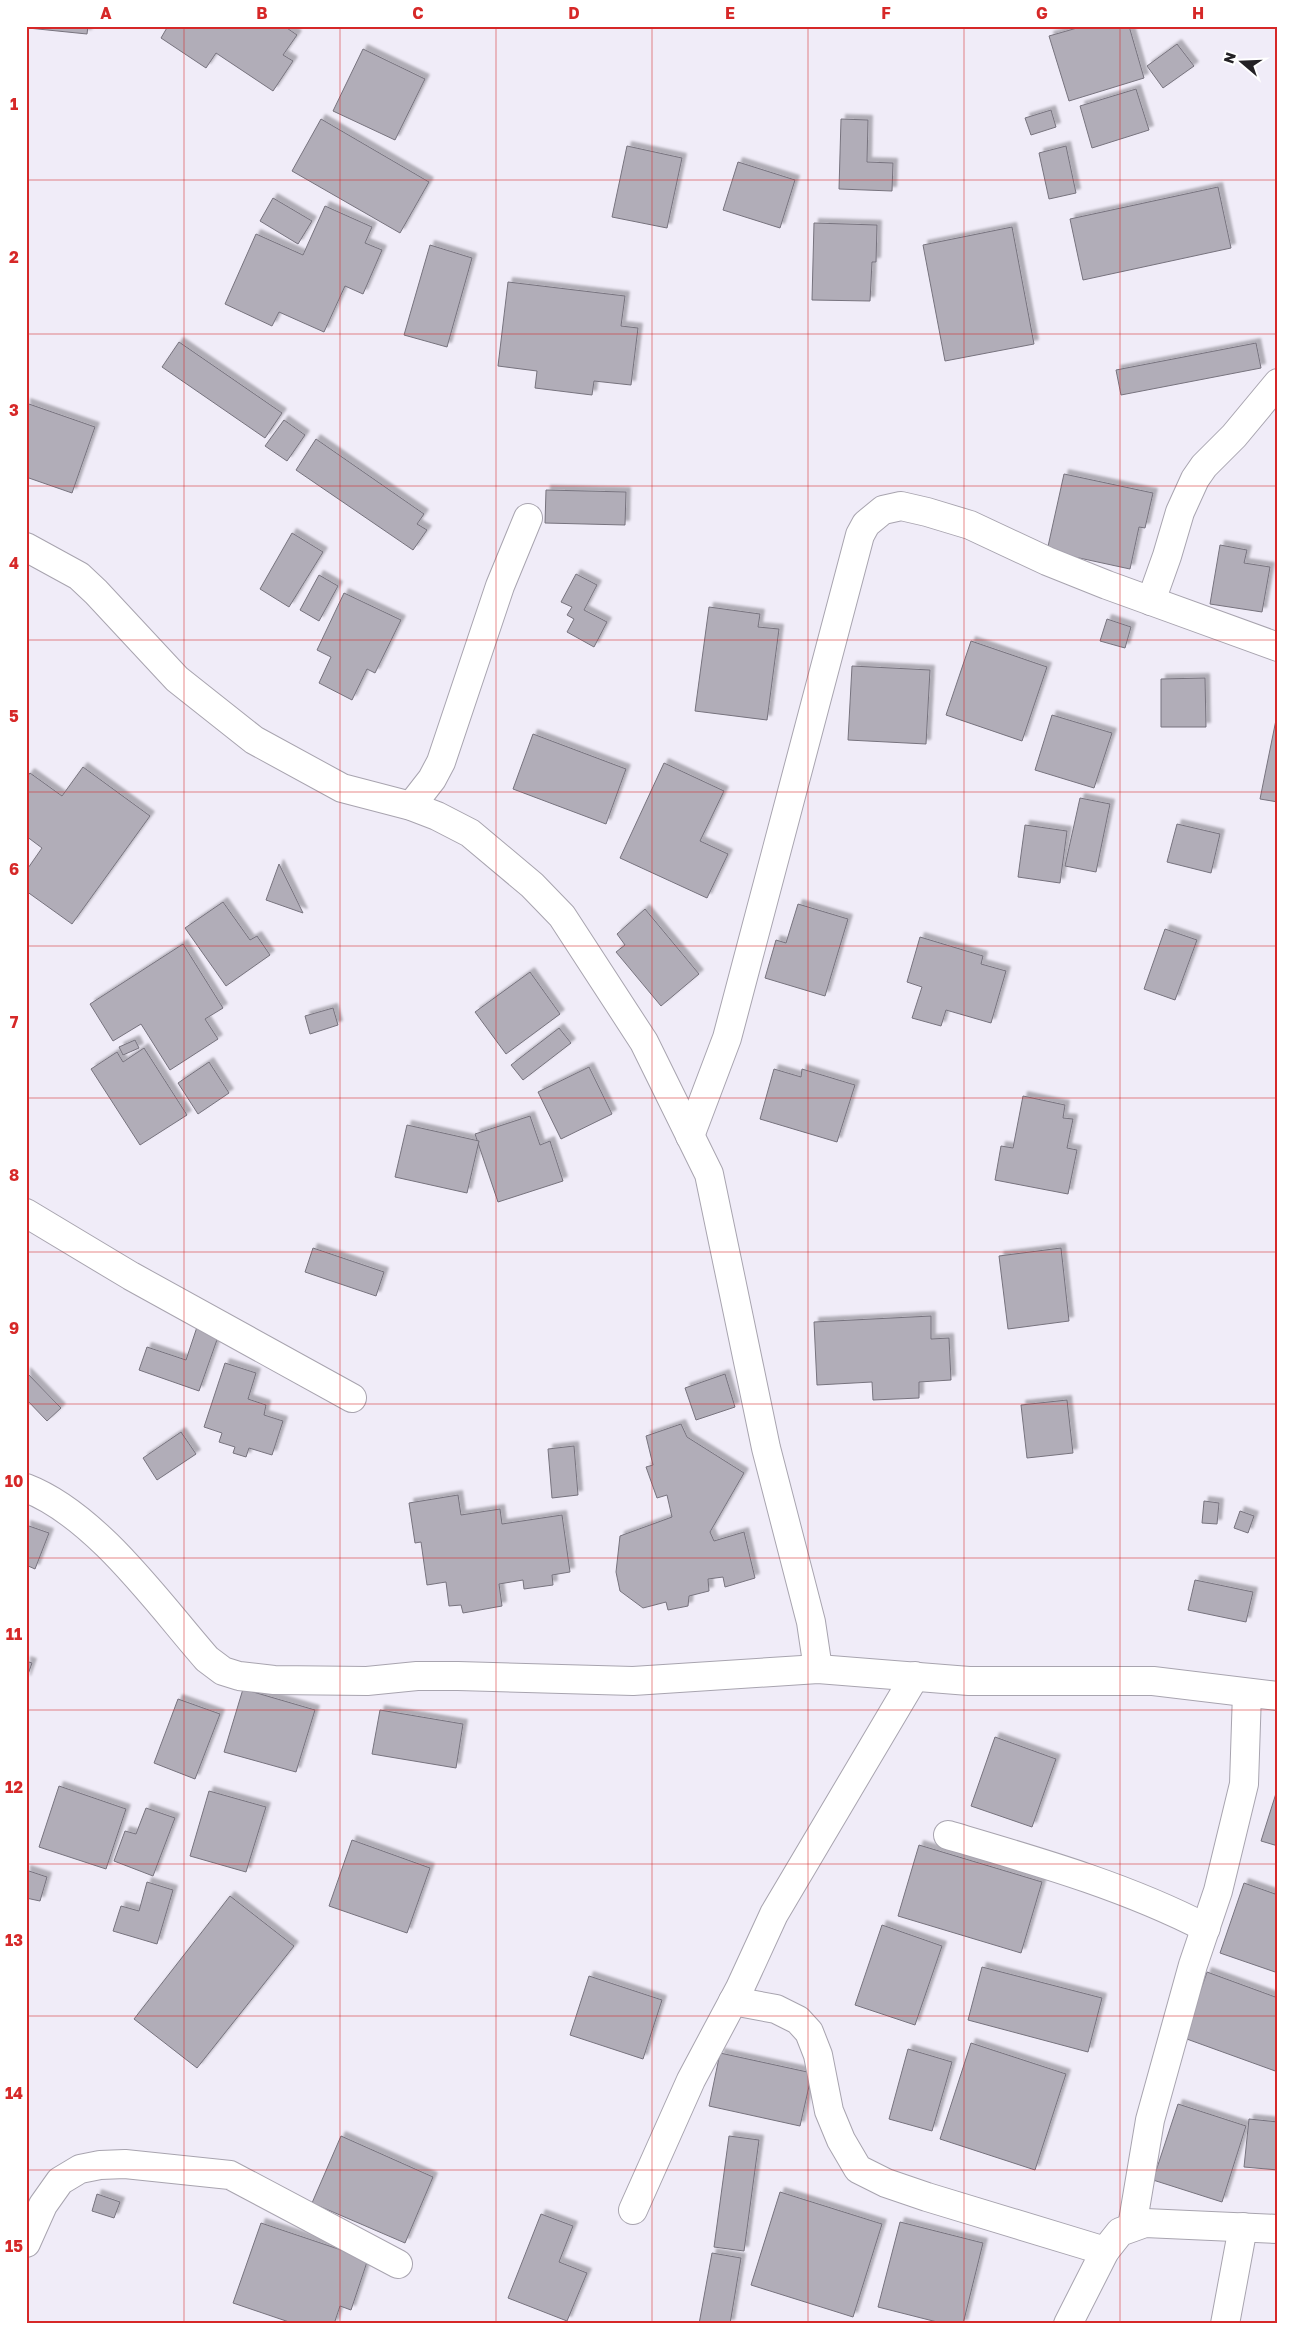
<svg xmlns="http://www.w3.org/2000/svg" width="1304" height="2350" viewBox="0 0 1304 2350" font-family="'Golos Text',sans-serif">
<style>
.building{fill:#b1adb8;stroke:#77737e;filter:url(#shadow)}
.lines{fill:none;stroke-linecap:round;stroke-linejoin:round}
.minor-casing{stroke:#a8a4af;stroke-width:30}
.minor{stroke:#fff;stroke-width:28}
.grid{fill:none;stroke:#d62828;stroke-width:1;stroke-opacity:0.55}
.neatline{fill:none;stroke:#d62828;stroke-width:2}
.grid-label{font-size:16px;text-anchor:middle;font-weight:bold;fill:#d62828}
</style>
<defs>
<filter id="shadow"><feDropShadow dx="4.5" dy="-4.5" stdDeviation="1" flood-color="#0004"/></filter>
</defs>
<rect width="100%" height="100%" fill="#f0ecf8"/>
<g class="building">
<polygon points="28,26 88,26 87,34 28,28"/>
<polygon points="168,26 284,26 297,35 283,55 293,61 273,91 216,53 206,68 161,38"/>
<polygon points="1084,26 1129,26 1144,78 1069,101 1049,36"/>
<polygon points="1177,44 1194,66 1163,88 1147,66"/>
<polygon points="363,49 425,79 395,140 333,111"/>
<polygon points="1136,89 1149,130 1092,148 1080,106"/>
<polygon points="1051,110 1056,127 1031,135 1025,118"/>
<polygon points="321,119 429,182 400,233 292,171"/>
<polygon points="841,119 868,120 867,162 893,163 892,191 839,189"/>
<polygon points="627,146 682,158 667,228 612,217"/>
<polygon points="1066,146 1076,193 1049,199 1039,153"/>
<polygon points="738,162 795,180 780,228 723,210"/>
<polygon points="1218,187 1231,248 1083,280 1070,219"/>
<polygon points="273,198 312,221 298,244 260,221"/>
<polygon points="325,206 372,227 365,243 382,250 363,294 345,286 324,332 279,312 272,326 225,304 256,234 303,255"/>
<polygon points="814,223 877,225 876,262 872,262 870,301 812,300"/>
<polygon points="1012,227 1034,344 945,361 923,245"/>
<polygon points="430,245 472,258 447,347 404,335"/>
<polygon points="508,282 625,296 621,326 638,328 631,385 594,381 592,395 535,388 537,371 498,366"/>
<polygon points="179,342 282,413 265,438 162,367"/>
<polygon points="1256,343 1261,368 1121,395 1116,370"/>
<polygon points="26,403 95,427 72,493 26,477"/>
<polygon points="284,420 305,435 287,461 265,446"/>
<polygon points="316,439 424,514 417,524 427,530 413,550 296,470"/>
<polygon points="1064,474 1153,493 1145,528 1139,527 1130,569 1047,551"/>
<polygon points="546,490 626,492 625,525 545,523"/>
<polygon points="292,533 323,552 289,607 260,589"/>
<polygon points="1220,545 1247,550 1244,563 1270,567 1262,612 1210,604"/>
<polygon points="576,574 597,585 584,610 607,622 594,647 567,632 574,619 567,615 572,607 561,602"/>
<polygon points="319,575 338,586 319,621 300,610"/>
<polygon points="344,593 401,620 375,673 367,669 352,700 319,683 331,657 317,650"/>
<polygon points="709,607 760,614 758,627 779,629 767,720 695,711"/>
<polygon points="1107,619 1131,627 1125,648 1100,641"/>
<polygon points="971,641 1047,667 1022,741 946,715"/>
<polygon points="852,666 930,670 926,744 848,740"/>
<polygon points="1205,678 1206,727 1161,727 1161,679"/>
<polygon points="1278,710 1278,802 1260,799"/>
<polygon points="1052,715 1112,733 1094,788 1035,770"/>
<polygon points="533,734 626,769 606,824 513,789"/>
<polygon points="664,763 724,791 700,841 728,854 707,898 620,858"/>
<polygon points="83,767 150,816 72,924 26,891 26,871 42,848 26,836 26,778 30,773 62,796"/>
<polygon points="1080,798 1110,804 1096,872 1065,866"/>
<polygon points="1177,824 1220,834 1211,873 1167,862"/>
<polygon points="1025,825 1067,831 1060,883 1018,877"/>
<polygon points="279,864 303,913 266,900"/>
<polygon points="223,902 250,940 257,936 270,955 226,986 185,928"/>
<polygon points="798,904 848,919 825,996 765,978 776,940 786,943"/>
<polygon points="645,909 699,974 661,1006 616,952 625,945 617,934"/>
<polygon points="1165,929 1197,940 1175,1000 1144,989"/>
<polygon points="920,937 983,956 981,964 1006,971 991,1023 946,1010 941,1026 912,1018 922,987 907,982"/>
<polygon points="183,944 223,1008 205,1019 218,1039 170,1070 141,1024 113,1041 90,1004"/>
<polygon points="530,972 560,1014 506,1054 475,1012"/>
<polygon points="333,1008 338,1025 310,1034 305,1016"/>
<polygon points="559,1028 571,1043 523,1080 511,1065"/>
<polygon points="135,1040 139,1048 123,1055 119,1047"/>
<polygon points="144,1048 187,1115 140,1145 91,1069 117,1052 123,1062"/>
<polygon points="209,1062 229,1093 198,1114 178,1083"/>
<polygon points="589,1067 612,1114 561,1139 538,1092"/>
<polygon points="774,1069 801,1077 802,1069 855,1085 837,1142 760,1119"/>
<polygon points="1023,1096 1065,1105 1063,1118 1073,1119 1067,1148 1077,1150 1068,1194 995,1180 1001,1146 1013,1148"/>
<polygon points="530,1116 540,1145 550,1141 563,1181 498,1202 475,1134"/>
<polygon points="407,1125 479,1141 467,1193 395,1177"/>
<polygon points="313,1248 384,1272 376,1296 305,1272"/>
<polygon points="1061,1248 1069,1321 1008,1329 999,1256"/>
<polygon points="931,1316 931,1339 949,1338 951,1380 919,1382 919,1398 873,1400 872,1382 817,1385 814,1322"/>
<polygon points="197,1327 219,1334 199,1391 139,1370 147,1347 186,1360"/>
<polygon points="225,1363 256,1373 248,1399 266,1405 264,1415 283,1421 272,1455 249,1448 246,1457 233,1453 235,1447 219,1442 222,1433 204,1427"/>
<polygon points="26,1372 61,1408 47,1421 26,1399"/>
<polygon points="725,1374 735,1407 696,1420 685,1388"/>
<polygon points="1067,1400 1073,1453 1027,1458 1021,1405"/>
<polygon points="681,1424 687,1437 744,1473 710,1532 714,1541 744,1532 755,1578 725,1587 723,1577 708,1579 709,1591 689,1596 688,1606 668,1610 666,1602 643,1608 620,1591 616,1572 620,1536 672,1517 667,1495 657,1498 646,1467 653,1465 646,1436"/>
<polygon points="181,1432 196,1454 157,1480 143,1458"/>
<polygon points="574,1446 578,1495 552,1498 548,1449"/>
<polygon points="458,1495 461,1515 500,1509 502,1524 562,1515 570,1572 552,1575 553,1585 524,1589 523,1580 499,1584 502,1606 463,1613 461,1605 449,1606 446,1582 427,1585 421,1542 415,1543 409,1503"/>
<polygon points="1204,1501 1219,1503 1217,1524 1202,1523"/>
<polygon points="1240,1511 1254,1516 1248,1533 1234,1528"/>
<polygon points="26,1525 49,1533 35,1569 26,1565"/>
<polygon points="1195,1580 1253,1592 1246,1622 1188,1610"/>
<polygon points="26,1661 32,1663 26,1680"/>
<polygon points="243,1689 315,1710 296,1772 224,1752"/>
<polygon points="178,1699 220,1714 195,1779 154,1763"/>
<polygon points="380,1710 463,1724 456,1768 372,1754"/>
<polygon points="995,1737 1056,1759 1032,1827 971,1806"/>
<polygon points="59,1786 126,1809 106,1869 39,1847"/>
<polygon points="1278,1787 1278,1846 1261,1841"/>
<polygon points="209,1791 266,1807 246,1872 190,1856"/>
<polygon points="146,1808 175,1818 153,1876 114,1861 125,1831 136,1834"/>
<polygon points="352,1840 430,1868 407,1933 329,1906"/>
<polygon points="919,1845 1042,1882 1021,1953 898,1916"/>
<polygon points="26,1870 47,1877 40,1901 26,1898"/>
<polygon points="147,1882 173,1890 157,1944 113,1931 121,1906 139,1911"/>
<polygon points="1244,1883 1278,1895 1278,1973 1220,1953"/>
<polygon points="230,1896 294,1946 197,2068 134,2019"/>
<polygon points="882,1925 942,1946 915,2025 855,2005"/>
<polygon points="982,1967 1102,1998 1088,2052 968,2020"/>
<polygon points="1207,1972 1278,1998 1278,2072 1184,2038"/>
<polygon points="589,1976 662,2000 643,2059 570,2035"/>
<polygon points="971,2043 1066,2074 1035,2170 940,2139"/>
<polygon points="908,2049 952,2062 932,2131 889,2119"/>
<polygon points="720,2053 812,2073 800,2126 709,2106"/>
<polygon points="1178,2104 1246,2126 1222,2202 1153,2180"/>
<polygon points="1249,2119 1278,2122 1278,2170 1244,2167"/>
<polygon points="341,2136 433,2177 405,2243 312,2203"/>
<polygon points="729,2136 759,2140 744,2251 714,2247"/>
<polygon points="780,2192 882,2224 853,2317 751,2285"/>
<polygon points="97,2194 120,2202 114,2218 92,2211"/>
<polygon points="541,2214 573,2226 559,2262 587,2273 567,2321 508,2298"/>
<polygon points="900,2222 983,2243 963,2324 945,2324 878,2307"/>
<polygon points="261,2223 368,2259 351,2310 340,2306 334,2324 295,2324 233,2303"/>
<polygon points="712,2253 741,2258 730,2324 699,2324"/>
</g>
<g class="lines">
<defs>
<g id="minor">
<polyline points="26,547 79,576 96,592 177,679 254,740 342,788 411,806 437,816 470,833 532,885 562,916 644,1042 709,1174 766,1448 811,1622 818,1669"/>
<polyline points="1151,601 1167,556 1180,512 1195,479 1204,466 1234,436 1278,383"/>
<polyline points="411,806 432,779 441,762 500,586 528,518"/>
<polyline points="690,1136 727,1038 860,535 866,524 883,510 901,506 927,512 970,525 1047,561 1107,585 1278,647"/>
<polyline points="26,1213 131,1276 352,1398"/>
<path d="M 26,1488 C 96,1515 158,1603 207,1659 L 223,1671 L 239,1676 L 274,1680 L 367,1681 L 417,1676 L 458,1676 L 633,1681 L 818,1669 L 969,1681 L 1153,1681 L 1278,1696"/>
<path d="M 948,1835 C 1036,1861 1125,1886 1206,1928"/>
<polyline points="733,2001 776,2009 798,2020 809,2032 818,2055 829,2111 841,2140 858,2169 886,2183 927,2197 1105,2251"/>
<polyline points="633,2210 691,2080 740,1988 774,1914 915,1676"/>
<polyline points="1132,2227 1150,2120 1193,1965 1218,1891 1244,1784 1247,1693"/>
<polyline points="26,2243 43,2205 60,2181 80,2169 100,2165 125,2164 230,2175 398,2264"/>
<polyline points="1068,2324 1105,2251 1120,2232 1145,2223 1278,2229"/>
<polyline points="1225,2324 1243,2227"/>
</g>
</defs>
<use href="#minor" class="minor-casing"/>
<use href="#minor" class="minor"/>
</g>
<path class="grid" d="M 184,26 L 184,2324M 340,26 L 340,2324M 496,26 L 496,2324M 652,26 L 652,2324M 808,26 L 808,2324M 964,26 L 964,2324M 1120,26 L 1120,2324M 26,180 L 1278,180M 26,334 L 1278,334M 26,486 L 1278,486M 26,640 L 1278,640M 26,792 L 1278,792M 26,946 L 1278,946M 26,1098 L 1278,1098M 26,1252 L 1278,1252M 26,1404 L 1278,1404M 26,1558 L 1278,1558M 26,1710 L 1278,1710M 26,1864 L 1278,1864M 26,2016 L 1278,2016M 26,2170 L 1278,2170"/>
<rect width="1304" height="2350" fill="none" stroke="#ffffff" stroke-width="55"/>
<g transform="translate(1242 62) rotate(289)" stroke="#ffffff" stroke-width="4" paint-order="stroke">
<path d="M0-4L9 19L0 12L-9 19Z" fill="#232125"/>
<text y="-8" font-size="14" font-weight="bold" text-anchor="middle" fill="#232125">N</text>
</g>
<rect x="28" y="28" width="1248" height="2294" class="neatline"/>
<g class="grid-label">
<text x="106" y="19">A</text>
<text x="262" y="19">B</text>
<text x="418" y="19">C</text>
<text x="574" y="19">D</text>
<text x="730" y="19">E</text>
<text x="886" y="19">F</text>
<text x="1042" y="19">G</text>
<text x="1198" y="19">H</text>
<text x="14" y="110">1</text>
<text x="14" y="263">2</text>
<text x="14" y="416">3</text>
<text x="14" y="569">4</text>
<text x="14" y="722">5</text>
<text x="14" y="875">6</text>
<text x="14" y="1028">7</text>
<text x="14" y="1181">8</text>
<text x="14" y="1334">9</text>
<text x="14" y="1487">10</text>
<text x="14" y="1640">11</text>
<text x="14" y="1793">12</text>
<text x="14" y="1946">13</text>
<text x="14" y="2099">14</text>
<text x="14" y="2252">15</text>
</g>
</svg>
